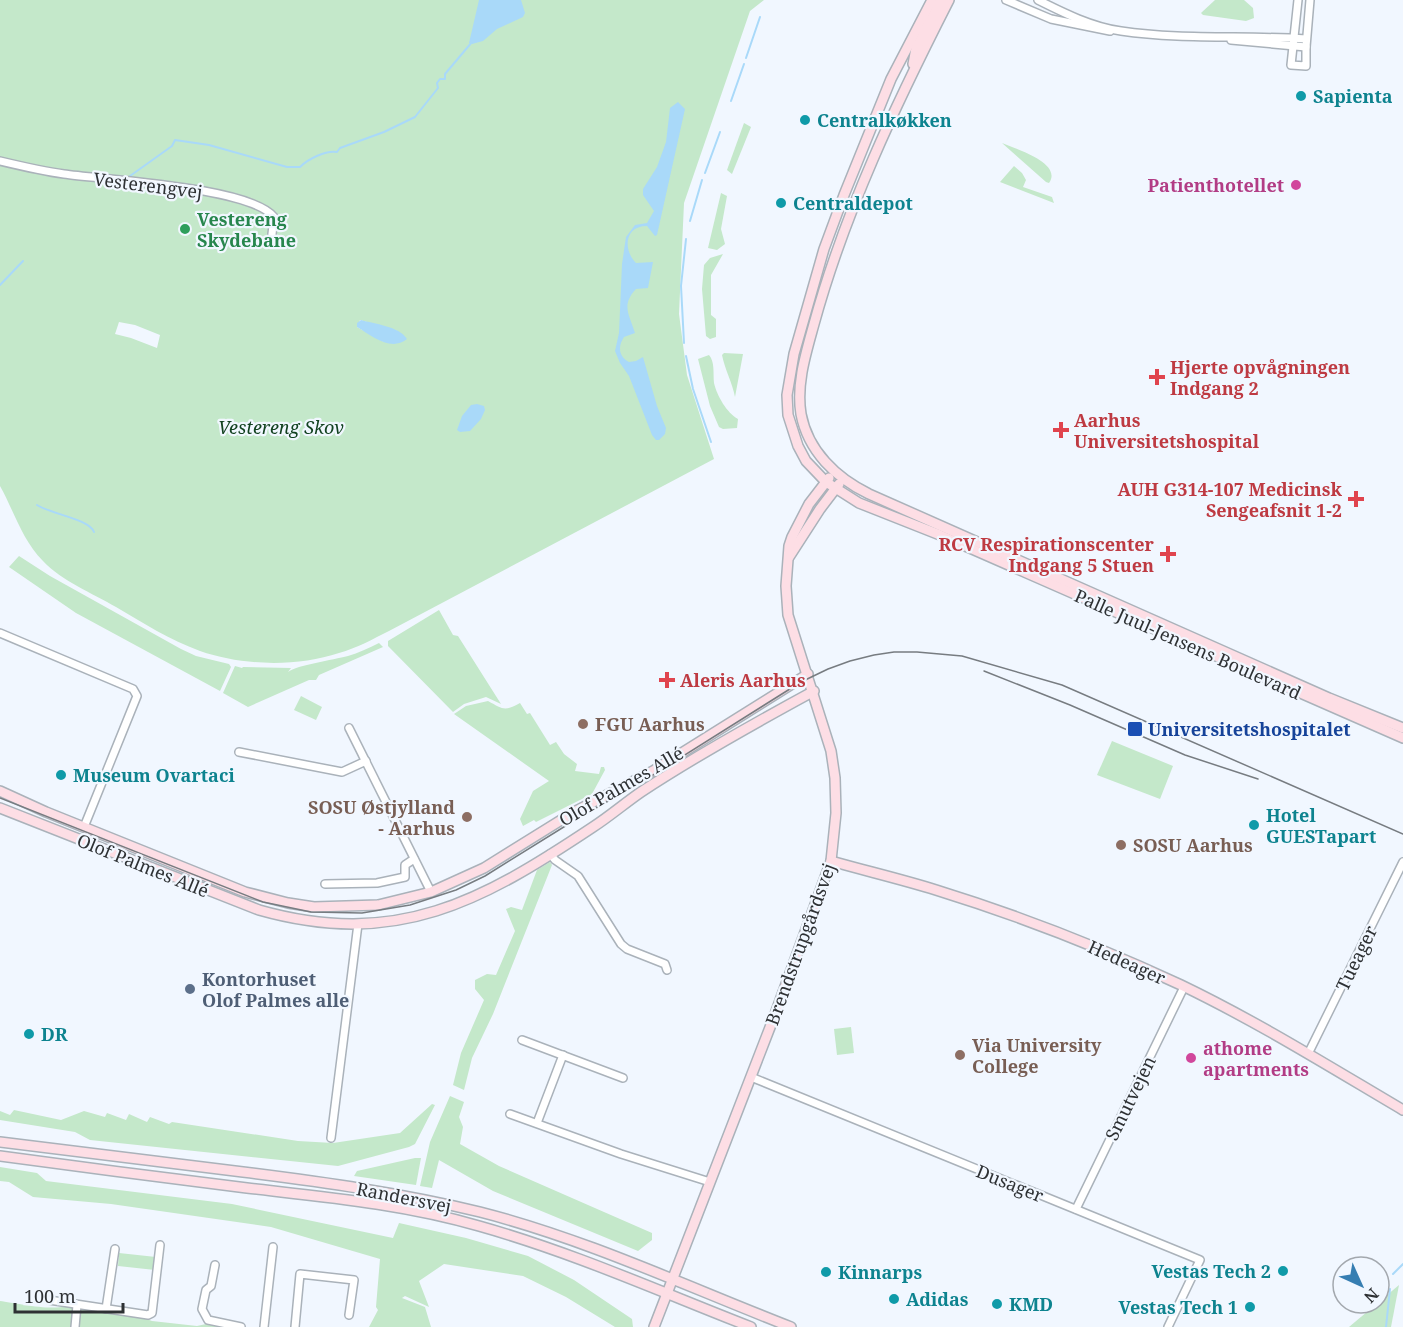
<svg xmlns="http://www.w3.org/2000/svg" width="1403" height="1327" viewBox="0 0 1403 1327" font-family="'Noto Serif',serif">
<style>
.green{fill:#c4e8ca;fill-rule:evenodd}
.water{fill:#a9d9f9}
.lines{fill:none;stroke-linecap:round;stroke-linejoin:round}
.stream{stroke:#a9d9f9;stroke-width:2}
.street-casing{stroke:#aab2ba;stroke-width:10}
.secondary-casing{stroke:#aab2ba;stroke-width:12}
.street{stroke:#fff;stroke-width:7}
.secondary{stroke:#fddee5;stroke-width:9}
.tram{stroke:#777c81;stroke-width:1.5}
.culture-dot{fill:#0f9aa8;stroke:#f1f7ff;stroke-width:2}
.hotel-dot{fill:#d1479c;stroke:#f1f7ff;stroke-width:2}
.leisure-dot{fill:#2e9e5b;stroke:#f1f7ff;stroke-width:2}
.health-dot{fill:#e0444e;stroke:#f1f7ff;stroke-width:2}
.education-dot{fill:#8d6e63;stroke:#f1f7ff;stroke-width:2}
.transit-dot{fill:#1a4fb4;stroke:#f1f7ff;stroke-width:2}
.service-dot{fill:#5c6f8a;stroke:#f1f7ff;stroke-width:2}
.labels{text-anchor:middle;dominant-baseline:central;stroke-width:4.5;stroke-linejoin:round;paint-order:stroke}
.culture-label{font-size:18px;font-weight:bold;fill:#0d838f;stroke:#f1f7ff;text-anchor:start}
.street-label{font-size:18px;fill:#2e3134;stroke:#f1f7ff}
.hotel-label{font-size:18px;font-weight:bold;fill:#b23c85;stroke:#f1f7ff;text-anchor:end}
.leisure-label{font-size:18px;font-weight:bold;fill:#27864d;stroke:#f1f7ff;text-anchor:start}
.health-label{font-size:18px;font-weight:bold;fill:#be3a42;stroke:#f1f7ff;text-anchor:start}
.park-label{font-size:18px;font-style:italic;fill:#124220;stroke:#f1f7ff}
.education-label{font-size:18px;font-weight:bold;fill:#785e54;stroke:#f1f7ff;text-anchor:start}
.transit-label{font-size:18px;font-weight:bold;fill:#164399;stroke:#f1f7ff;text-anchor:start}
.service-label{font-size:18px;font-weight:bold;fill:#4e5e75;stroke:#f1f7ff;text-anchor:start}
</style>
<rect width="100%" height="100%" fill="#f1f7ff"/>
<g class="green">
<path d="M 0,0 L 764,0 L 750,11 L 684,203 L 679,314 L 687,375 L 714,459 L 389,631 C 373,639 357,648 339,653 C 297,667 243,666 200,651 C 170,640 143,623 116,607 C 92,593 62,581 43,561 C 22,540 14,511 0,486 ZM 360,320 L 397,331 L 384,342 L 357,327 ZM 119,322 L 135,325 L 160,335 L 157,348 L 131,338 L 115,334 Z"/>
<polygon points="1215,0 1244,0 1253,8 1254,18 1246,21 1203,15 1201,13"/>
<polygon points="744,123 751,127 732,174 727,170"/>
<path d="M 1002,143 C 1016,149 1063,163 1049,183 L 1046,182 Z"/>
<polygon points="1014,166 1022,173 1026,180 1023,187 1052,197 1054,203 1000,182"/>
<polygon points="721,193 727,196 721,229 725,244 717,250 708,248"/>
<polygon points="723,254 711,275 711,315 716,319 716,337 710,339 706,336 702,289 704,265 710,258"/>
<path d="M 724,353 L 743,354 L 735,397 C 732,382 725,370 722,355 Z"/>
<path d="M 709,355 C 715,362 713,373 714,383 C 717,396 727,413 738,419 L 737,428 L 723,429 L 719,427 L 710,406 L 698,359 Z"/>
<polygon points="19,556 50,576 181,649 196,656 229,664 231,667 220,691 76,613 9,567"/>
<polygon points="439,610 453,635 458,636 501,704 486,697 464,704 453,712 388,646 388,641"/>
<path d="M 379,643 L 383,647 L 319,675 L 316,680 L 309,680 L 248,707 L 223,693 L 235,666 L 242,668 L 243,667 L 291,668 L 288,672 C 297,665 333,660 348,656 C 358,653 369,648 379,643 Z"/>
<polygon points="301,696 322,707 316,720 294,710"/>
<path d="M 488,701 C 503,709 504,712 520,703 L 527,714 L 530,713 L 550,745 L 556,742 L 564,754 L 577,764 L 575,771 L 599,774 L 601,767 L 604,767 L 605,770 L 592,794 L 536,822 L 534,820 L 523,826 L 520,819 L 533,791 L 549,781 L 454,714 L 466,706 Z"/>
<polygon points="1112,741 1173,766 1160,799 1097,775"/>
<polygon points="550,862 552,865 493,1014 472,1058 464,1090 453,1085 461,1053 484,1000 475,989 475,980 487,974 496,975 515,931 506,909 511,907 522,910 537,870"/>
<polygon points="851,1027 854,1053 837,1055 834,1029"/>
<polygon points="450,1096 464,1102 459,1117 463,1127 460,1144 499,1166 652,1233 652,1240 638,1251 493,1191 439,1160 432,1188 420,1186 430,1142"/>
<polygon points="432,1104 435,1105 415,1144 409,1147 338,1166 90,1140 75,1132 0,1120 0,1111 10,1115 14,1110 61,1120 84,1111 105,1117 107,1113 126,1120 129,1114 147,1122 150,1117 169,1124 172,1122 298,1141 333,1143 400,1133"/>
<polygon points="415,1158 421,1158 416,1185 354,1176 357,1171"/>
<polygon points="0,1167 37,1173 46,1181 232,1204 393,1238 399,1223 466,1238 528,1256 574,1280 632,1319 633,1327 615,1327 566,1297 523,1276 444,1264 419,1281 429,1307 405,1296 402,1298 425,1307 431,1327 369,1327 378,1310 376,1307 380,1259 271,1227 111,1204 33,1197 9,1182 0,1181"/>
<polygon points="119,1253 156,1257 155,1270 118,1266"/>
<polygon points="1399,1285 1391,1327 1349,1327"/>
<path d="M 0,1301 C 15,1303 52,1311 65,1306 L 141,1317 L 152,1321 L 197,1326 L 206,1324 L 220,1327 L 0,1327 Z"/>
</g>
<g class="water">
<polygon points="479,0 521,0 525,13 523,17 497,29 483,41 472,44 469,43"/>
<path d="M 678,102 L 685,109 L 657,235 L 655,236 L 647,226 C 624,226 623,250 636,263 L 653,262 L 648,288 L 636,289 C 621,305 629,314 635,333 L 624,337 C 618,346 618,356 629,362 L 636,361 L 643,357 L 657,406 L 666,428 L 665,434 L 659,440 L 656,440 L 652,435 L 629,376 L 620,363 L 615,351 L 619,333 L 622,264 L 626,237 L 635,225 L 647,223 L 654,211 L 643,195 L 643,189 L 657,167 L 666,142 L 670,108 Z"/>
<path d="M 361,320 C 374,324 399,326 407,339 C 391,352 372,336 357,327 L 357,323 Z"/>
<polygon points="477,404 484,406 485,410 481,419 470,431 460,432 457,430 462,416 471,405"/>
</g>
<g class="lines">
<g class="stream">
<polyline points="746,58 760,17"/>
<polyline points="731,101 744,64"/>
<polyline points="705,173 720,132"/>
<path d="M 130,176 L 172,146 L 175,140 L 209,145 L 287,167 L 300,167 C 308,159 326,150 337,152 L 340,148 L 384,132 L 415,117 L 438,88 L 437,83 L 440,79 L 445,79 L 445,74 L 472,42"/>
<polyline points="690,221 702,180"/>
<polyline points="0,285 23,261"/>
<polyline points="684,343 681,286 686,239"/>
<polyline points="686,356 693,389 711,442"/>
<path d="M 37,505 C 51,514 89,519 94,532"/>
<polyline points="1393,1274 1403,1264"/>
<polyline points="1386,1327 1390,1289"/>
</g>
<defs>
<g id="street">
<polyline points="1006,0 1051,19 1110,31"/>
<path d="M 1038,0 C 1064,13 1092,27 1121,31 C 1182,40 1245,35 1306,39"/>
<polyline points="1298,0 1291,65 1306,66 1306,47 1310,0"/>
<polyline points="1231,40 1306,47"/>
<path d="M 0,161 C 21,166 42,171 64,174 C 106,180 250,187 274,217 L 272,234"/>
<polyline points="0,633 133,689 137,696 84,827"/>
<polyline points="349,728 431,892"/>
<polyline points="239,752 342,772 366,761"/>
<polyline points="550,854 555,860 578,876 621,944 627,949 665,964 667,970"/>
<polyline points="325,884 377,883 405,877 405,865 414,859"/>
<polyline points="522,1040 623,1078"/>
<polyline points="1308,1054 1403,862"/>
<polyline points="751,1077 1200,1260 1168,1327"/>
<polyline points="510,1114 621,1154 710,1182"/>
<polyline points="537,1123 563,1055"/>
<polyline points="331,1138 358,924"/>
<polyline points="1076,1209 1184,987"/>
<polyline points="215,1265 211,1286 206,1290 202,1309 208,1320 241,1327"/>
<polyline points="49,1300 148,1315 152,1313 160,1245"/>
<polyline points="106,1309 115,1249"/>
<polyline points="75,1327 77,1305"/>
<polyline points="264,1327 273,1247"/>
<polyline points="295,1327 300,1274 354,1280 349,1315"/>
</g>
<g id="secondary">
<polyline points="932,0 891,79 844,195 824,249 794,354 787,395 788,415 798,446 806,461 826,482 859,503 940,535 1403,738"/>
<path d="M 949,0 C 896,104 845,211 814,324 C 806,353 796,384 801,414 C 808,451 836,478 869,494 L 1329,698 L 1403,728"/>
<polyline points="913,64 916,48 941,0"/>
<polyline points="789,557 820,509 839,484"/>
<polyline points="0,791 46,812 245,892 288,903 314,907 378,905 431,892 484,868 574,812 653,771 808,674"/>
<path d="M 0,808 L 259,910 C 397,949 482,901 593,827 C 610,816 625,803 641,792 C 697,755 755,723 814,691"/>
<path d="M 831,861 C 866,871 901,879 936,890 C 1020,916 1102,948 1181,985 C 1258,1022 1330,1067 1403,1110"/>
<path d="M 0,1142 C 81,1152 162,1162 243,1172 C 323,1182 402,1193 480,1212 C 586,1239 688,1287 791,1327"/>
<path d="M 0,1156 C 82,1167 165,1178 247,1188 C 325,1197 404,1204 479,1226 C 572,1252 661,1292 751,1327"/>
<polyline points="654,1327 774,1017 831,861 836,813 835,778 831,751 788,615 786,586 789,546 792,537 809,504 829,478"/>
</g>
</defs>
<use href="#street" class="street-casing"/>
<use href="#secondary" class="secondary-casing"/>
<use href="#street" class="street"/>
<use href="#secondary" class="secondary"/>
<g class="tram">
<polyline points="984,671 1070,705 1185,755 1258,779"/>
<polyline points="0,798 263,902 311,912 362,913 410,905 456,890 485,876 575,820 645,780 801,682 828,669 850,661 874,655 894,652 917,652 962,656 1062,685 1403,834"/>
</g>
</g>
<g class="culture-dot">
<circle cx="1301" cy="96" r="6"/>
<circle cx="805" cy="120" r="6"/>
<circle cx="781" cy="203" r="6"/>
<circle cx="61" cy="775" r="6"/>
<circle cx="1254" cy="825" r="6"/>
<circle cx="29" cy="1034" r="6"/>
<circle cx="1283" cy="1271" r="6"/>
<circle cx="826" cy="1272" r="6"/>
<circle cx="894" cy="1299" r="6"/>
<circle cx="997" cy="1304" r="6"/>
<circle cx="1250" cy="1307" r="6"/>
</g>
<g class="hotel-dot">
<circle cx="1296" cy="185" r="6"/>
<circle cx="1191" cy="1058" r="6"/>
</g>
<circle class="leisure-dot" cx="185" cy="229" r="6"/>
<g class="health-dot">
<path d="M1154 368h6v6h6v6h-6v6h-6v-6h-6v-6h6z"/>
<path d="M1058 421h6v6h6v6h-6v6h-6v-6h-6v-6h6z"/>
<path d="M1353 490h6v6h6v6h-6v6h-6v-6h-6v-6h6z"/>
<path d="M1165 545h6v6h6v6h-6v6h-6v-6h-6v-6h6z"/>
<path d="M664 671h6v6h6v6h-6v6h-6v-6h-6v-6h6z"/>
</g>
<g class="education-dot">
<circle cx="583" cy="724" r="6"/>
<circle cx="467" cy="817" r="6"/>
<circle cx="1121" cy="845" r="6"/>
<circle cx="960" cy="1055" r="6"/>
</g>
<rect class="transit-dot" x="1127" y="721" width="16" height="16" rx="3"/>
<circle class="service-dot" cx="190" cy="989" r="6"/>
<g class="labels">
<g class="culture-label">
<text x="1313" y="96">Sapienta</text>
<text x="817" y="120">Centralkøkken</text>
<text x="793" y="203">Centraldepot</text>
<text x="73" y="775">Museum Ovartaci</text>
<text x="1266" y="815">Hotel<tspan x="1266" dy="21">GUESTapart</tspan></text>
<text x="41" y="1034">DR</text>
<text x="1271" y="1271" text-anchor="end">Vestas Tech 2</text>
<text x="838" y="1272">Kinnarps</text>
<text x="906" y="1299">Adidas</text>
<text x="1009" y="1304">KMD</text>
<text x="1238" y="1307" text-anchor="end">Vestas Tech 1</text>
</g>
<g class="street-label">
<text transform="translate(148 185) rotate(7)">Vesterengvej</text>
<text transform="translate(1188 644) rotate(24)">Palle Juul-Jensens Boulevard</text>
<text transform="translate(621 786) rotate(-30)">Olof Palmes Allé</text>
<text transform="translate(143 865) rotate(22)">Olof Palmes Allé</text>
<text transform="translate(800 944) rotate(-70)">Brendstrupgårdsvej</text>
<text transform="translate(1356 958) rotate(-64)">Tueager</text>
<text transform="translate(1127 962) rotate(24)">Hedeager</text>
<text transform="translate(1130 1098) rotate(-64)">Smutvejen</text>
<text transform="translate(1010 1183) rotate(22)">Dusager</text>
<text transform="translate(404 1197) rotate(11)">Randersvej</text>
</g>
<g class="hotel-label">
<text x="1284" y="185">Patienthotellet</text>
<text x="1203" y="1048" text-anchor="start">athome<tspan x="1203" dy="21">apartments</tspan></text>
</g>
<g class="leisure-label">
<text x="197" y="219">Vestereng<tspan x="197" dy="21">Skydebane</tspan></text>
</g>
<g class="health-label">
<text x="1170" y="367">Hjerte opvågningen<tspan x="1170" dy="21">Indgang 2</tspan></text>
<text x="1074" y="420">Aarhus<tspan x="1074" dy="21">Universitetshospital</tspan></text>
<text x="1342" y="489" text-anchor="end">AUH G314-107 Medicinsk<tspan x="1342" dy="21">Sengeafsnit 1-2</tspan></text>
<text x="1154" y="544" text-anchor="end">RCV Respirationscenter<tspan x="1154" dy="21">Indgang 5 Stuen</tspan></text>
<text x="680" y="680">Aleris Aarhus</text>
</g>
<g class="park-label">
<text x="281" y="427">Vestereng Skov</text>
</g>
<g class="education-label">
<text x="595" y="724">FGU Aarhus</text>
<text x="455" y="807" text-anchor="end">SOSU Østjylland<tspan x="455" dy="21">- Aarhus</tspan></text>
<text x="1133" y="845">SOSU Aarhus</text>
<text x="972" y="1045">Via University<tspan x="972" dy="21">College</tspan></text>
</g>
<g class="transit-label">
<text x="1148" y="729">Universitetshospitalet</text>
</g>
<g class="service-label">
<text x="202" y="979">Kontorhuset<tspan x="202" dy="21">Olof Palmes alle</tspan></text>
</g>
</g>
<g transform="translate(1361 1285) rotate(135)"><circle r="28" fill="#f1f7ff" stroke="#a3a8ae" stroke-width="1.5"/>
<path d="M0-4.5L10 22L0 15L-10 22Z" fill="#367eb2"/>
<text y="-9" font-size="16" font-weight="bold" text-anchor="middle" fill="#2e3134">N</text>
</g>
<path d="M15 1303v9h108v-9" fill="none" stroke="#2e3134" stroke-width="3"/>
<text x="24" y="1303" font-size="18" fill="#2e3134" stroke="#f1f7ff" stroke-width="4.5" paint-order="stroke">100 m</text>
</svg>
